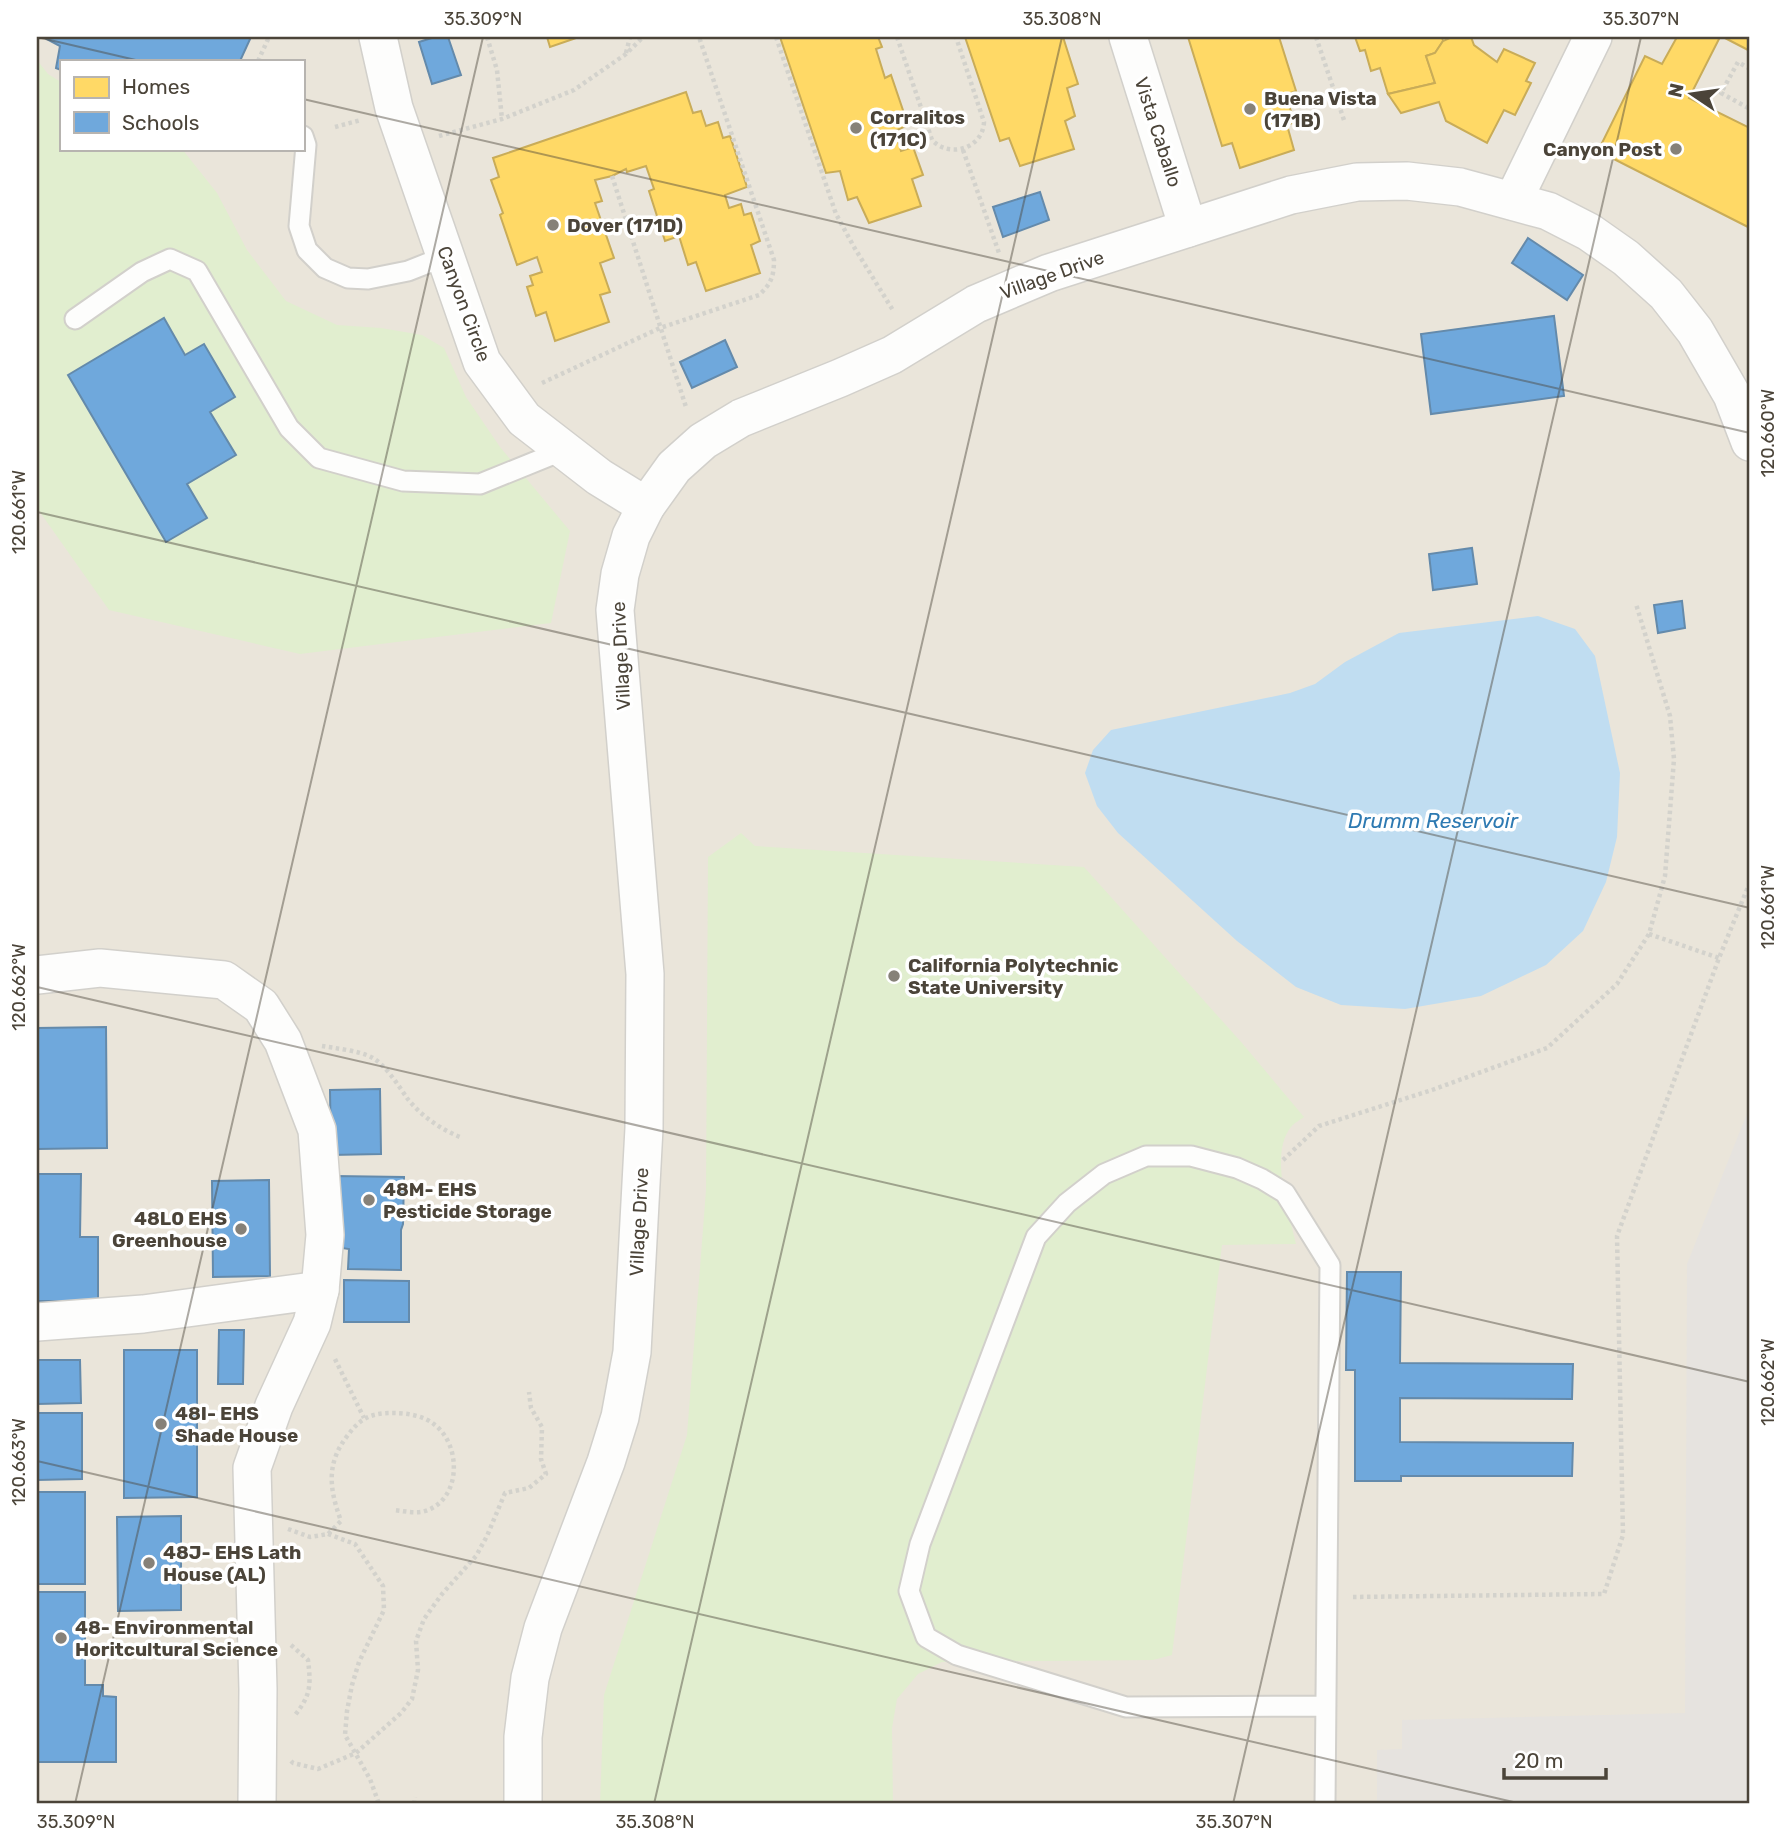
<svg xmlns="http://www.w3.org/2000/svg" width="1787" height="1841" viewBox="0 0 1787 1841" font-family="Rubik,sans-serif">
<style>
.education{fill:#eae5da;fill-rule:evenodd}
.green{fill:#e1eecf}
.parking{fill:#e6e3df}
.water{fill:#c0ddf1}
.homes{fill:#ffd966;stroke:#c9ac58;stroke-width:2}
.schools{fill:#6fa8dc;stroke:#648aab;stroke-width:2}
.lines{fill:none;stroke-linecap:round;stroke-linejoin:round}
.lane-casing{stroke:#d2d0cb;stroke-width:23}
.street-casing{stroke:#d2d0cb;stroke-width:40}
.path{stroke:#d3d2cc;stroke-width:4.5;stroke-dasharray:3.5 3.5;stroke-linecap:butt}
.lane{stroke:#fdfdfc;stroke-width:19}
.street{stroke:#fdfdfc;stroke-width:37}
.ticks{fill:none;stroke:#4b4439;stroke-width:2;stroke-opacity:0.45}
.poi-dot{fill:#868178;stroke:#fff;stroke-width:2.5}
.labels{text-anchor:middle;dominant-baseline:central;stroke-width:7;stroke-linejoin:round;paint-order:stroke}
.poi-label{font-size:19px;font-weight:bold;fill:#4b4439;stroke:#fff;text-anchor:start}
.street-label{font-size:19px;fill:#4b4439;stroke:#fff}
.water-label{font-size:21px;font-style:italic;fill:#2e7ab2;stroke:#fff}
.neatline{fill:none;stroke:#4b4439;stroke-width:2.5}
.ticks-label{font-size:18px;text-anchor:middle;fill:#4b4439}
</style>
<rect width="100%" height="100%" fill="#f4f2ee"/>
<path class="education" d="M 37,37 L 1750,37 L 1750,1804 L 37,1804 ZM 61,61 L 303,61 L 303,149 L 61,149 Z"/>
<g class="green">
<polygon points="37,60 48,74 61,82 61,149 182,149 217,193 247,250 286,301 337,325 381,328 422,335 444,348 466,397 500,447 570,531 551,623 300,654 109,610 37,508"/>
<path d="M 741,833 L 755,846 L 1084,867 L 1242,1043 L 1304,1117 C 1300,1120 1294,1123 1291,1127 C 1269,1154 1289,1213 1296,1244 L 1222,1245 L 1172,1655 L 1153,1660 L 942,1662 L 918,1674 L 897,1699 L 892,1728 L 893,1804 L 600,1804 L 604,1695 L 687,1435 L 706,1190 L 708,857 Z"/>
</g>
<polygon class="parking" points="1750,1106 1750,1804 1377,1804 1377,1750 1402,1749 1402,1720 1685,1713 1687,1264"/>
<polygon class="water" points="1538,616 1575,629 1595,656 1620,773 1617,837 1606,882 1583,931 1546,965 1481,996 1405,1009 1341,1005 1296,987 1237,941 1118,833 1097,806 1085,773 1093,750 1111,730 1290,693 1315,684 1345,662 1399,633"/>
<g class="homes">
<polygon points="547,37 579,37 550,47"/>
<polygon points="780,37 878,37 882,47 876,49 885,78 891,75 908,125 895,131 901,151 913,147 923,175 912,179 921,206 869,223 857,197 848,200 840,171 826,173"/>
<polygon points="965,37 1063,37 1078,84 1067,88 1075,116 1065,121 1074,149 1020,166 1009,138 1000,141"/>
<polygon points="1188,37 1279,37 1296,91 1285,95 1295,122 1287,125 1294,150 1240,168 1232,143 1222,146"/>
<polygon points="1355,37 1442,37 1443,41 1435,53 1426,56 1435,83 1388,94 1380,68 1371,71 1365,50 1360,51"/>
<polygon points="1452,37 1471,37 1474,45 1497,62 1504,49 1535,63 1526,81 1531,83 1515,115 1504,110 1487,143 1446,121 1439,102 1401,113 1388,94 1435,83 1426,56 1435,53 1443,41"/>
<polygon points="1677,37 1720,37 1689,98 1750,128 1750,228 1598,151 1645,56 1662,64"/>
<polygon points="1723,37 1750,37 1750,51"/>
<polygon points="686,92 693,113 701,111 706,126 718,122 723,138 730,136 747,187 725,195 729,208 741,204 744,215 751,213 760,241 751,245 760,273 706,291 696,262 688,265 679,236 665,241 649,191 654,189 646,166 627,172 626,169 612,176 595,180 602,201 595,203 614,258 600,263 610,292 600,295 609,322 555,341 546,312 536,316 527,287 533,285 530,276 542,272 537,257 517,265 500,215 503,213 491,180 499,177 493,158"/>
</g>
<g class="schools">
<polygon points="43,37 251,37 240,61 61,61 61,70 56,68 60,46"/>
<polygon points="435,37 448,37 461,75 432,84 419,42"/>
<polygon points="1040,192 1049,220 1003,237 993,207"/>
<polygon points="1528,238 1583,275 1567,300 1512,263"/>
<polygon points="1554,316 1564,396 1431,414 1421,334"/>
<polygon points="164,318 185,355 204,344 235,397 210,412 236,455 187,484 207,518 166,542 68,375"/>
<polygon points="725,340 737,367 692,388 680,362"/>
<polygon points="1472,548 1477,584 1433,590 1429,554"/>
<polygon points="1682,601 1685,628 1658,633 1654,605"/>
<polygon points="106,1027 107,1148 37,1149 37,1028"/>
<polygon points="380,1089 381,1154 331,1155 330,1090"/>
<polygon points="37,1174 81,1174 80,1237 98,1237 98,1301 37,1301"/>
<polygon points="334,1176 404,1177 403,1224 401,1230 401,1270 348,1269 349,1249 335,1247"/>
<polygon points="269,1180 270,1276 213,1277 212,1181"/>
<polygon points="1347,1272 1401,1272 1400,1363 1573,1364 1572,1399 1400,1398 1400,1442 1573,1443 1572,1476 1401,1476 1401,1481 1355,1481 1355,1370 1346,1370"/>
<polygon points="344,1280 409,1281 409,1322 344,1322"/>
<polygon points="219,1330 244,1330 243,1384 218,1384"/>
<polygon points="124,1350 197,1350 197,1497 124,1498"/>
<polygon points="37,1360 80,1360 81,1403 37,1404"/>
<polygon points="37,1413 82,1413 82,1479 37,1480"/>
<rect x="37" y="1492" width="48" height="92"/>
<polygon points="181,1516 181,1610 118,1611 117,1517"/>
<polygon points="37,1592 85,1592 85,1685 103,1685 103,1696 116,1697 116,1762 37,1762"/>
</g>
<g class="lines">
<defs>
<g id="lane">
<polyline points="303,136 306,145 299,226 307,250 325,268 348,278 368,279 408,271 446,256"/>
<polyline points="75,319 142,272 170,259 197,271 289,428 319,458 403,481 480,484 564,450"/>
<polyline points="1325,1804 1330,1265 1285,1193 1262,1179 1237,1168 1191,1156 1146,1156 1104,1174 1067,1203 1036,1237 920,1544 909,1591 926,1637 957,1655 1126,1707 1326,1706"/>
</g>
<g id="street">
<polyline points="378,37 394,108 482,362 524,419 599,477 646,506"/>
<polyline points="1128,37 1188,228"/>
<polyline points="1513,201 1593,37"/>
<polyline points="37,975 100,968 224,980 261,1006 283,1041 317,1130 325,1235 320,1290 312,1323 274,1406 252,1468 258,1689 257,1804"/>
<polyline points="37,1322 143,1314 320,1290"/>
<polyline points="523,1804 523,1737 530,1678 543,1628 606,1462 620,1417 632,1352 644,1128 645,974 615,610 620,574 631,536 646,506 674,467 703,441 741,418 840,378 892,355 976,304 1049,273 1291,195 1357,182 1407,181 1460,187 1548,211 1589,232 1626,258 1666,294 1695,331 1732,395 1750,442"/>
</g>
</defs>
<use href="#lane" class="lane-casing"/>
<use href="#street" class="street-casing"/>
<g class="path">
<polyline points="487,37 497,70 502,119"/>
<polyline points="776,37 836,214 854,247 894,312"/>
<path d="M 897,37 L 932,140 C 950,159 983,148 984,122 L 956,37"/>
<polyline points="1316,37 1345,123"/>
<polyline points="626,53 630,37"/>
<polyline points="258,61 269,37"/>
<polyline points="1750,69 1738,62 1721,93 1750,109"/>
<polyline points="335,127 361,120"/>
<polyline points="439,136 502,119 574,90 626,54 643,37"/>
<polyline points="963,150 999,253"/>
<polyline points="612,176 686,407"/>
<path d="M 542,383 L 660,328 L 759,295 C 771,284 774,276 774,260 L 699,37"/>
<polyline points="1649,934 1719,958"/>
<path d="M 322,1046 C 334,1048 360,1051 371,1057 C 385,1064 398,1085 407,1098 C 420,1115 440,1129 460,1137"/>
<polyline points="1283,1160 1319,1126 1432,1090 1547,1048 1617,984 1649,934 1665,876 1674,759 1670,716 1636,604"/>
<polyline points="335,1359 364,1418"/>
<path d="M 288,1529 L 310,1537 L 328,1534 L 341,1521 C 329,1488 326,1463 348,1435 C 361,1417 372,1413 394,1413 C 407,1413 425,1416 435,1425 C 463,1447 461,1504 421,1512 C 413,1513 403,1511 394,1510"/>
<polyline points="328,1534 355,1544 383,1586 384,1610 359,1662 352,1685 347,1711 345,1735 370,1779 379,1804"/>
<polyline points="1353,1597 1604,1594 1623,1535 1617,1236 1719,958 1750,882"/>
<path d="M 291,1645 L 308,1660 C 311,1685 311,1695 295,1715"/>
<polyline points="291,1761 293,1763 318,1769 356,1753 401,1713 412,1699 418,1670 416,1641 424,1619 442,1594 476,1556 487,1536 505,1493 529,1488 546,1474 541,1459 542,1427 531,1408 529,1392"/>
<polyline points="414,1804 415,1797"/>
</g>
<use href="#lane" class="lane"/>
<use href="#street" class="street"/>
</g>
<path class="ticks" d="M 37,37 L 140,61M 303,99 L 1750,433M 37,512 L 1750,908M 37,987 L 1750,1382M 37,1461 L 1522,1804M 75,1804 L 483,37M 654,1804 L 1062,37M 1233,1804 L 1641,37"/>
<g class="poi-dot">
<circle cx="1250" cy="109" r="7"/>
<circle cx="856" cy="128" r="7"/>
<circle cx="1676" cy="149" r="7"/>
<circle cx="553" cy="225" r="7"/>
<circle cx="894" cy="976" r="7"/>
<circle cx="369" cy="1200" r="7"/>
<circle cx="241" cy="1229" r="7"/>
<circle cx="161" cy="1424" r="7"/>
<circle cx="149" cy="1563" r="7"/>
<circle cx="61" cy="1638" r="7"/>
</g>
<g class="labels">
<g class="poi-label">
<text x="1264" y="98">Buena Vista<tspan x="1264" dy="22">(171B)</tspan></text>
<text x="870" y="117">Corralitos<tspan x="870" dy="22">(171C)</tspan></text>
<text x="1662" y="149" text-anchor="end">Canyon Post</text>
<text x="567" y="225">Dover (171D)</text>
<text x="908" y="965">California Polytechnic<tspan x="908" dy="22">State University</tspan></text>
<text x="383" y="1189">48M- EHS<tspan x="383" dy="22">Pesticide Storage</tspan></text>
<text x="227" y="1218" text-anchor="end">48L0 EHS<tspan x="227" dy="22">Greenhouse</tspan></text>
<text x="175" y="1413">48I- EHS<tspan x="175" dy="22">Shade House</tspan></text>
<text x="163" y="1552">48J- EHS Lath<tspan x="163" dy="22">House (AL)</tspan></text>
<text x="75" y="1627">48- Environmental<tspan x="75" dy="22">Horitcultural Science</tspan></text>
</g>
<g class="street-label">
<text transform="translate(1158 132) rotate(72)">Vista Caballo</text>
<text transform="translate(1052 275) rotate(-20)">Village Drive</text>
<text transform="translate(464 304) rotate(70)">Canyon Circle</text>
<text transform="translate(621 656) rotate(-93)">Village Drive</text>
<text transform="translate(639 1222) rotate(-87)">Village Drive</text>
</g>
<g class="water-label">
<text x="1433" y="820">Drumm Reservoir</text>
</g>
</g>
<rect width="1787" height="1841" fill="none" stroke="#ffffff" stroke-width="77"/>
<rect x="60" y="60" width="245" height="91" fill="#ffffff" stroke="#b7b4b0" stroke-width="2"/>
<rect x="74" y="77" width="35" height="21" fill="#ffd966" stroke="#b7b4b0" stroke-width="2"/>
<text x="122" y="94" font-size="21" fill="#4b4439">Homes</text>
<rect x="74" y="112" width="35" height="21" fill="#6fa8dc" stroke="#b7b4b0" stroke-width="2"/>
<text x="122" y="130" font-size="21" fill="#4b4439">Schools</text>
<g transform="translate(1692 94) rotate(283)" stroke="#ffffff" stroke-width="5" paint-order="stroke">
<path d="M0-5L12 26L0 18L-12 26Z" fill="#4b4439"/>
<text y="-10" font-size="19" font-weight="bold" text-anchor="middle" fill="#4b4439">N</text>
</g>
<path d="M1504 1768v10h102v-10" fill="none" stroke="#4b4439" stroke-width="3.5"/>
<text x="1514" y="1768" font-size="21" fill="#4b4439" stroke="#ffffff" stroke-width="5" paint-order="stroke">20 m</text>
<rect x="38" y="38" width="1710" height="1764" class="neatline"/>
<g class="ticks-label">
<text x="483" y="25">35.309°N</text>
<text x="1062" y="25">35.308°N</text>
<text x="1641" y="25">35.307°N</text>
<text transform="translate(1768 433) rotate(-90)" y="6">120.660°W</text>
<text transform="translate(19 512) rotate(-90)" y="6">120.661°W</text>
<text transform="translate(1768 907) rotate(-90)" y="6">120.661°W</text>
<text transform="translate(19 987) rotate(-90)" y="6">120.662°W</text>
<text transform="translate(1768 1382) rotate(-90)" y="6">120.662°W</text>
<text transform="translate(19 1462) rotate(-90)" y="6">120.663°W</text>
<text x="76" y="1828">35.309°N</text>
<text x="655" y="1828">35.308°N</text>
<text x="1234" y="1828">35.307°N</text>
</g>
</svg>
